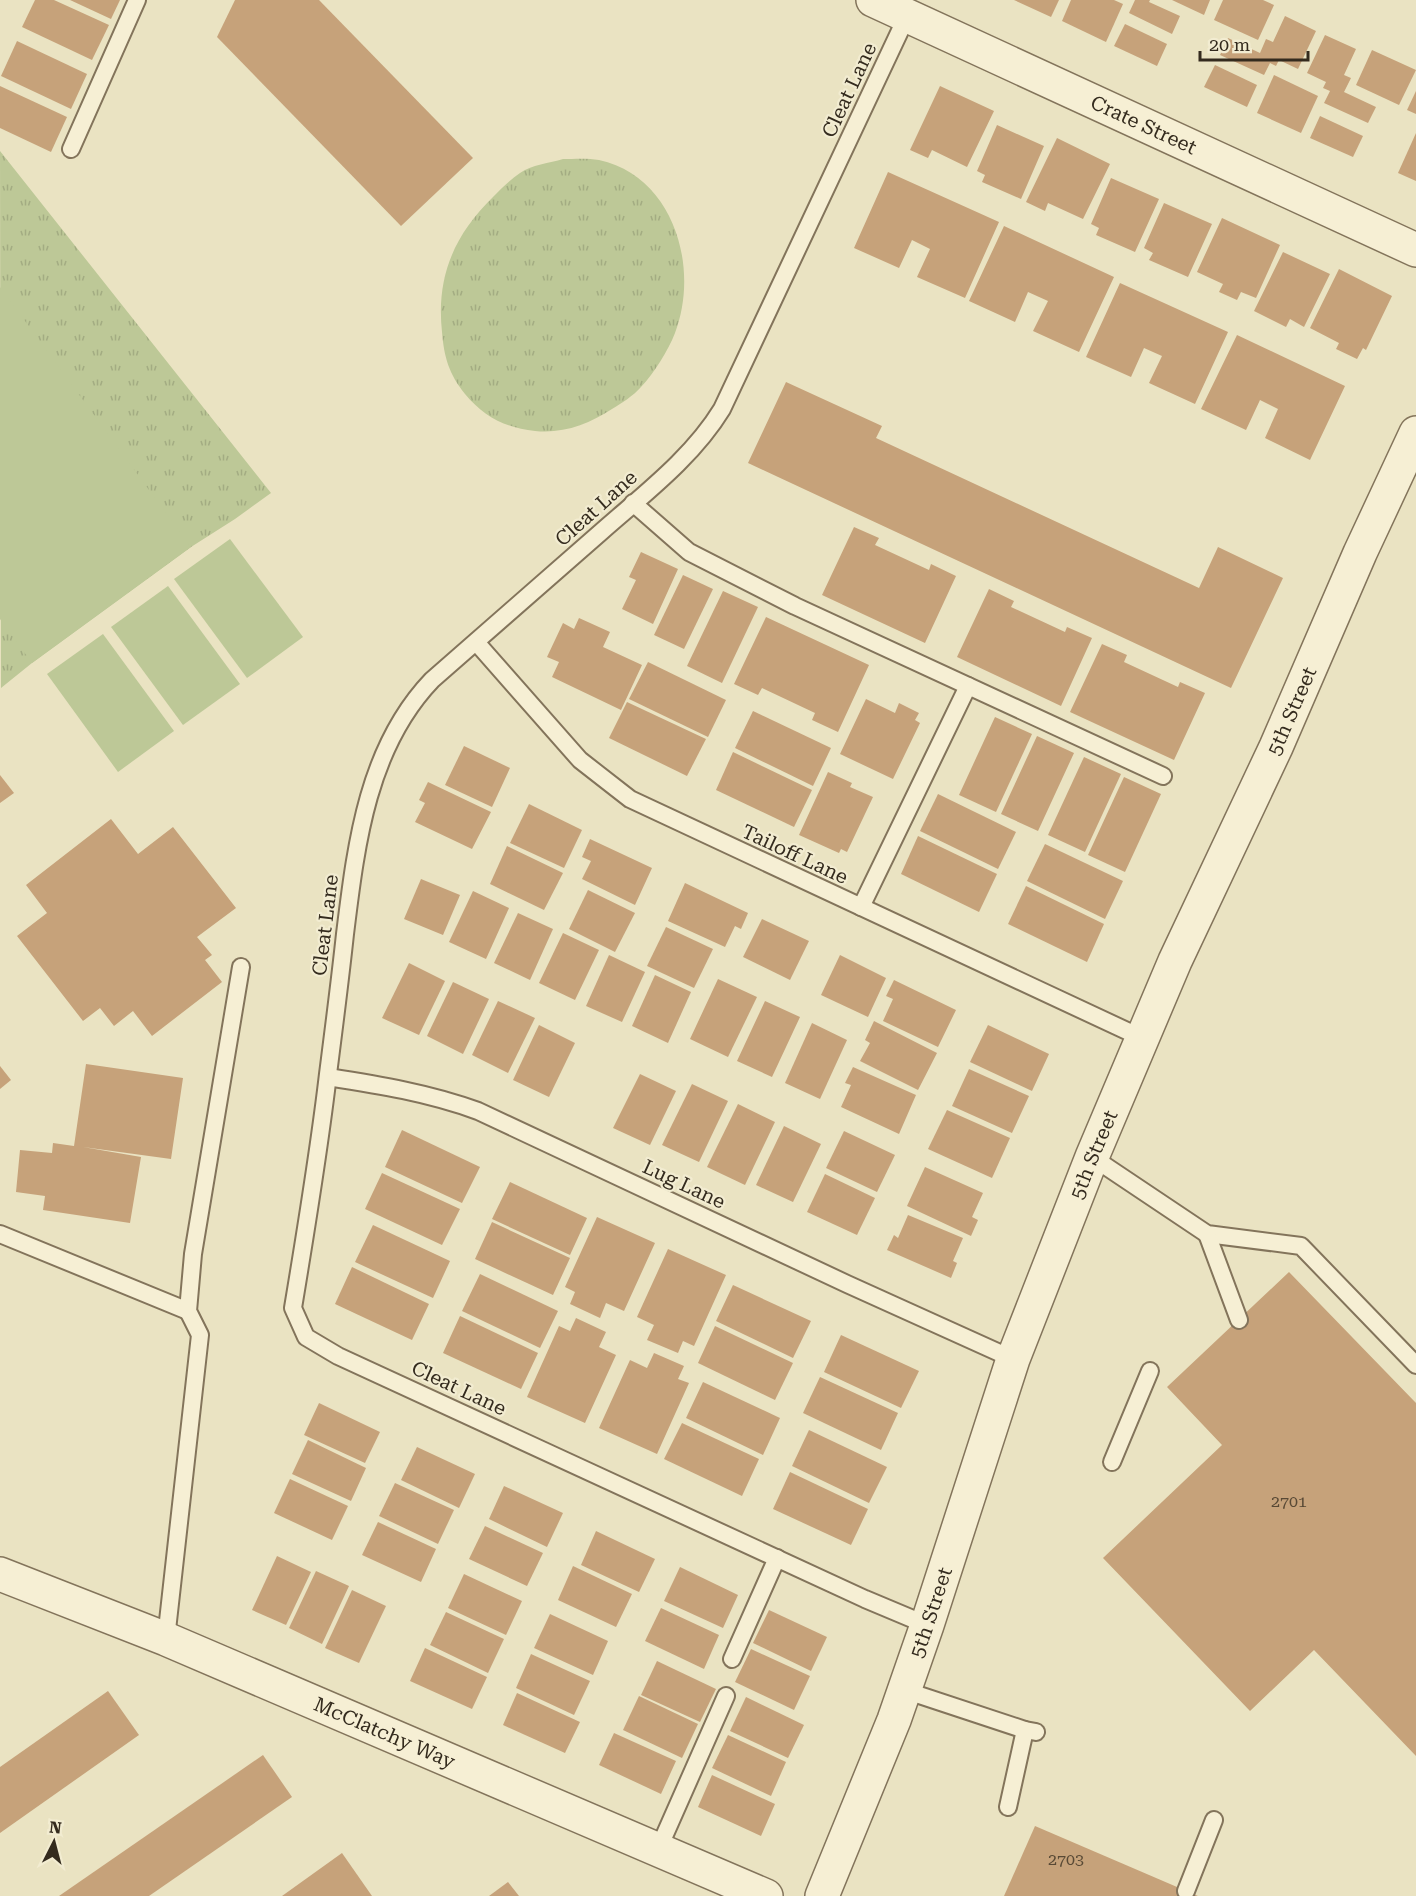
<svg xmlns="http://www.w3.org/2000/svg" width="1416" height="1896" viewBox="0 0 1416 1896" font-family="'Roboto Serif',serif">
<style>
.grass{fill:url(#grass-tufts)}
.pitch{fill:#bdc897}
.building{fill:#c6a27a}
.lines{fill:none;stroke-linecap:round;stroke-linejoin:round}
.service-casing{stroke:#83745b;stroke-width:20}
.minor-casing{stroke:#83745b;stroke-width:36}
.tertiary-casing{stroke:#83745b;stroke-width:36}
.service{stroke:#f6efd4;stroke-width:16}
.minor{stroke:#f6efd4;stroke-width:33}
.tertiary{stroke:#f6efd4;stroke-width:33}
.labels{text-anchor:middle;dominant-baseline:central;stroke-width:4.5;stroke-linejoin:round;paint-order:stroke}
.number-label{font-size:16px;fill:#584935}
.street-label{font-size:20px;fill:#342b1e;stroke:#f2ecd1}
</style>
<defs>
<pattern id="grass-tufts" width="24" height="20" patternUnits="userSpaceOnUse" patternTransform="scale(1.5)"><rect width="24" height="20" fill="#bdc897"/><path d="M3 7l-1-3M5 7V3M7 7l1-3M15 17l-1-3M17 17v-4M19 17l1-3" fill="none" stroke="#a3ac82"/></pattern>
</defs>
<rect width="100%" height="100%" fill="#eae3c2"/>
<g class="grass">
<polygon points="0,151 271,493 235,519 191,547 32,663 1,688"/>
<path d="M 563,159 C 574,159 588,158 599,160 C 674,176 700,268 675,333 C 668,351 654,373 641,387 C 633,396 622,403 612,409 C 589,424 563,434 535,431 C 506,428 484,417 465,394 C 449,374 444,357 442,332 C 436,277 454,235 493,197 C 501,189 510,180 520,173 C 531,165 550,163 563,159 Z"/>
</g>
<g class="pitch">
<polygon points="0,287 191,547 32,663 0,619"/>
<polygon points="230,539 303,637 247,678 174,579"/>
<polygon points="168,586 240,684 183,725 111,627"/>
<polygon points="103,634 174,731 118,772 47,674"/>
</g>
<g class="building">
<polygon points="35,0 54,0 109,25 92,60 22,27"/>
<polygon points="70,0 120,0 111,19"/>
<polygon points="235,0 319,0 473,158 401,226 217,37"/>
<polygon points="1014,0 1059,0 1051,17"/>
<polygon points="1071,0 1114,0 1123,4 1106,42 1062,21"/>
<polygon points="1135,0 1150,0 1149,2 1180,16 1172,34 1129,13"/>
<polygon points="1172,0 1210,0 1204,15"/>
<polygon points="1223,0 1263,0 1274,5 1258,40 1214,20"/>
<polygon points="1285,16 1316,31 1298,69 1279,60 1276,66 1270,63 1264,75 1220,55 1228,38 1260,53 1266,39 1273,42"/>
<polygon points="1125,24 1167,44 1157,66 1114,46"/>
<polygon points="1325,35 1356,49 1344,75 1351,78 1344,92 1376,107 1368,123 1324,103 1330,91 1323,88 1326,82 1307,73"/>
<polygon points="17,41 87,74 71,109 1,76"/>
<polygon points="1372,50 1416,70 1399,105 1356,85"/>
<polygon points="1215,65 1257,85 1247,107 1204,87"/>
<polygon points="1274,75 1318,96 1301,133 1257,113"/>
<polygon points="0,86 67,117 51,152 0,128"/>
<polygon points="940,86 994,111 967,167 932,150 928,158 910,150"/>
<polygon points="1416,91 1416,114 1407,110"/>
<polygon points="1320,116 1363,136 1353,157 1310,138"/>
<polygon points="997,125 1044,146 1021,199 982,182 985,175 977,171"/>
<polygon points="1416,133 1416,181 1398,173"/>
<polygon points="1057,138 1110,164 1083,219 1048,203 1045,211 1026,202"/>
<polygon points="888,172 999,222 965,298 917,277 930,249 912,240 899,268 854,248"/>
<polygon points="1111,178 1159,199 1135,252 1096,235 1099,228 1091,224"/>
<polygon points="1164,203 1212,224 1188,277 1149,260 1153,253 1144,248"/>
<polygon points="1222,218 1280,245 1256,298 1241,292 1237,300 1219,292 1223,284 1197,272"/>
<polygon points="1004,226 1114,277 1079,352 1033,331 1048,301 1028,292 1015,322 969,301"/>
<polygon points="1283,252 1330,274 1304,327 1290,319 1286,327 1254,311"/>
<polygon points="1339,269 1392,296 1366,350 1363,348 1357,359 1336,349 1339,343 1310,328"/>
<polygon points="1120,283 1228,332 1195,404 1149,383 1162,356 1144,348 1131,377 1086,357"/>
<polygon points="1237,335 1345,386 1310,460 1265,438 1278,409 1260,400 1246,430 1201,409"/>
<polygon points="786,382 882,426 876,438 1199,588 1218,547 1283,578 1231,688 748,463"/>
<polygon points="854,527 879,538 875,545 929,570 931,564 956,576 925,643 822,595"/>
<polygon points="641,552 678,569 653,624 622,609 636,580 629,577"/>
<polygon points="683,575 713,589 684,649 654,635"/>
<polygon points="989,589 1014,601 1011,607 1065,632 1067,627 1092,638 1061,706 957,657"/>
<polygon points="723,591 758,607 722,683 687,666"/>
<polygon points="766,617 869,665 838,732 812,720 815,713 762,688 758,695 734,684"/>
<polygon points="579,618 610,632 603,647 642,665 621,710 552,677 559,662 547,657 563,623 574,629"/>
<polygon points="1102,644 1127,655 1124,662 1178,687 1180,682 1205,693 1174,760 1070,712"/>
<polygon points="648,662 726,700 708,737 629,699"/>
<polygon points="866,699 895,713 899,703 919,713 915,720 920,723 893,779 840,754"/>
<polygon points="627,702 706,739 687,776 609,738"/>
<polygon points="753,711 831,748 813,786 735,748"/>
<polygon points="995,717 1032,734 996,812 959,795"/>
<polygon points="1037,736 1074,753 1038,831 1001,814"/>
<polygon points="464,746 510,768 492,807 445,785"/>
<polygon points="733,752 812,790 794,827 716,790"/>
<polygon points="1084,757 1121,774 1085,852 1048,835"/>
<polygon points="828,772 852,783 850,787 873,797 847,852 841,849 839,853 799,835"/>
<polygon points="0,775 14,793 0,803"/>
<polygon points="1124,777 1161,794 1125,872 1088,855"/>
<polygon points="428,782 491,812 472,849 415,822 425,803 419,800"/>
<polygon points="938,794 1016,832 998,869 920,831"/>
<polygon points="529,804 582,830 564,868 510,843"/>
<polygon points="111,819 138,854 173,827 236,908 197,937 212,955 205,960 222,982 152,1036 133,1011 114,1026 100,1008 83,1021 17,936 47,913 26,885"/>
<polygon points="918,836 997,874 979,912 901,874"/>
<polygon points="590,839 652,868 635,905 582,879 591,861 582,857"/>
<polygon points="1045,844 1123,881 1105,919 1027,881"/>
<polygon points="507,846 563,873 544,910 490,884"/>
<polygon points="421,879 460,895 443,935 404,919"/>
<polygon points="685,883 748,913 741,929 735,926 725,947 668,921"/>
<polygon points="1026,886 1104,924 1087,962 1008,924"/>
<polygon points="588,890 635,913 615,952 569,929"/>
<polygon points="473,891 509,908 486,959 449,942"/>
<polygon points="518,913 553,929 530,980 494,963"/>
<polygon points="762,919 809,941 790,980 743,957"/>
<polygon points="666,927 713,949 694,988 647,966"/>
<polygon points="563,933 599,950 575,1000 539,983"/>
<polygon points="609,955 645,972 622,1022 586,1006"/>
<polygon points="840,955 886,978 868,1017 821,995"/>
<polygon points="409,963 445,981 419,1035 382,1018"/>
<polygon points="655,975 691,992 668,1043 632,1026"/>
<polygon points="718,979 757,997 728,1057 690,1039"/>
<polygon points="894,980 956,1010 938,1047 883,1021 893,999 886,996"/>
<polygon points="453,982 489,999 463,1054 427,1036"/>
<polygon points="498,1001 535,1018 508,1073 472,1055"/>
<polygon points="765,1001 800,1017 772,1077 737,1061"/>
<polygon points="874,1021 937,1053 918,1090 860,1061 870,1043 865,1040"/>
<polygon points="812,1023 847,1040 820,1099 785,1083"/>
<polygon points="539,1025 575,1043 549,1097 513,1080"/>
<polygon points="988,1025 1049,1054 1032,1091 970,1062"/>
<polygon points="86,1064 183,1078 171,1159 83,1147 141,1157 130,1223 43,1210 45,1196 16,1192 20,1150 52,1153 53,1143 74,1146"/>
<polygon points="0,1066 11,1080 0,1089"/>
<polygon points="853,1067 916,1095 899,1134 841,1107 851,1085 845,1083"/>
<polygon points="969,1069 1029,1096 1012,1133 952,1106"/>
<polygon points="640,1074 676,1091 650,1145 613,1128"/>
<polygon points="692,1084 728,1101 699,1162 662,1145"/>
<polygon points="738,1104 775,1122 745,1185 707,1167"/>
<polygon points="947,1110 1010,1138 992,1178 928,1149"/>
<polygon points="784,1126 821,1144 793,1202 756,1185"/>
<polygon points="402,1130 480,1167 462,1203 385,1167"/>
<polygon points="844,1131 895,1155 877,1192 826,1168"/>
<polygon points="925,1167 983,1193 972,1217 978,1220 971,1236 907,1206"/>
<polygon points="382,1173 460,1209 442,1245 365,1209"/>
<polygon points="825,1174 875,1198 857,1235 807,1212"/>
<polygon points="510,1182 587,1218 570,1255 492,1219"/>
<polygon points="908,1215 963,1238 953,1261 957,1263 951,1278 887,1250 894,1235 898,1238"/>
<polygon points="597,1217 655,1243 624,1311 606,1303 600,1318 570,1304 575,1292 565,1287"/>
<polygon points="492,1222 570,1258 553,1295 475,1259"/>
<polygon points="373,1225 450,1261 433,1298 355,1262"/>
<polygon points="668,1249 726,1275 694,1346 683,1341 678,1353 647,1340 654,1325 637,1317"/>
<polygon points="352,1267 429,1304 412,1340 335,1304"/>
<polygon points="1289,1272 1416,1403 1416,1756 1314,1650 1250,1711 1103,1558 1222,1445 1167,1387"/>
<polygon points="480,1274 558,1311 540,1348 462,1311"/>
<polygon points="733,1285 811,1321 793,1358 716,1321"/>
<polygon points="460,1316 538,1353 521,1389 443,1353"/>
<polygon points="576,1318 606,1332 599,1347 616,1355 585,1423 527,1397 559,1326 570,1331"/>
<polygon points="715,1326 793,1363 775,1400 698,1363"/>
<polygon points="841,1335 919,1371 901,1408 824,1372"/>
<polygon points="654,1353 684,1366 678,1379 689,1383 657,1454 599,1428 630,1360 647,1368"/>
<polygon points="820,1377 898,1413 881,1450 803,1413"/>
<polygon points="703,1382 780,1418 763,1455 686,1418"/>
<polygon points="319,1403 380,1432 365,1463 304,1435"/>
<polygon points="682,1423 759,1459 742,1496 664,1459"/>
<polygon points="809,1430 887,1467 869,1503 792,1466"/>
<polygon points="308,1440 366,1468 351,1501 292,1474"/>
<polygon points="417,1447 475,1474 459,1508 401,1480"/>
<polygon points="790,1472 868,1509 851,1545 773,1509"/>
<polygon points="290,1479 348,1506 332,1540 274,1513"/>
<polygon points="395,1483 454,1510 438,1544 379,1516"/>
<polygon points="504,1486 563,1513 547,1547 489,1519"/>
<polygon points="378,1522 436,1549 421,1582 362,1555"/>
<polygon points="485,1526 543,1553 527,1586 469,1559"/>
<polygon points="596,1531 655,1559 639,1592 581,1565"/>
<polygon points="277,1556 311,1572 286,1625 252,1610"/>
<polygon points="573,1566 632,1594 616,1627 558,1600"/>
<polygon points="680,1567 738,1595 723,1628 664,1601"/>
<polygon points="316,1571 349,1586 322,1644 289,1628"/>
<polygon points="464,1574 522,1601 506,1635 448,1608"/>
<polygon points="352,1590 386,1606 359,1663 325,1648"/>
<polygon points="661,1608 719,1635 704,1669 645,1641"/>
<polygon points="769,1610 827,1637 811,1671 753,1643"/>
<polygon points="446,1612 504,1639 488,1673 430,1645"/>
<polygon points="550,1614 608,1641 593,1675 534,1648"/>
<polygon points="425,1648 487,1677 472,1709 410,1681"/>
<polygon points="751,1649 810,1676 794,1710 735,1682"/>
<polygon points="531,1654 590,1681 574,1715 516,1688"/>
<polygon points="657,1661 716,1689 700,1722 641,1695"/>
<polygon points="108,1691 139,1735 0,1833 0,1767"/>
<polygon points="517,1693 580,1722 565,1753 503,1725"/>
<polygon points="639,1696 698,1724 682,1758 623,1730"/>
<polygon points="746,1697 804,1725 788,1758 730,1731"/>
<polygon points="614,1733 676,1761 661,1794 599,1765"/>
<polygon points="728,1735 786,1762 771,1796 712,1768"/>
<polygon points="263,1755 292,1797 149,1896 59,1896"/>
<polygon points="712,1775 775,1804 761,1836 698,1807"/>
<polygon points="1035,1826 1198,1896 1004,1896"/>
<polygon points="342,1853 372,1896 282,1896"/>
<polygon points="508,1882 519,1896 489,1896"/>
</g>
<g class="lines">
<defs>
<g id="service">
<path d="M 907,16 L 722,409 C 692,458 644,494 601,532 C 544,582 488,631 432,680 C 367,748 356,845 345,934 C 340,981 334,1027 328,1074 C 319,1152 306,1230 293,1308 L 306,1337 L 338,1356 L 865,1599 L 927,1625"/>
<polyline points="71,149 137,0"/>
<polyline points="633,503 689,552 795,606 1163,776"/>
<polyline points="476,642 580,760 630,799 1142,1038"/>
<polyline points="861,907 968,686"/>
<path d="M 328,1077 C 379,1085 429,1093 478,1111 L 847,1284 L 1013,1359"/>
<polyline points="1092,1157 1207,1234 1301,1246 1416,1365"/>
<polyline points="0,1234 188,1311"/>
<polyline points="1207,1234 1239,1320"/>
<polyline points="1112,1462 1150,1371"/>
<polyline points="166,1639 200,1335 188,1311 193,1254 241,967"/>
<polyline points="732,1659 777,1558"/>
<polyline points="904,1690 1025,1730 1036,1732"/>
<polyline points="1008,1807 1025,1730"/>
<polyline points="658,1850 726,1696"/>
<polyline points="1186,1891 1214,1820"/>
</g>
<g id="minor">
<path id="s1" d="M 873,0 L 1416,250"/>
<path id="s2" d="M 0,1574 L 166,1639 L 766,1896"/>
</g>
<g id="tertiary">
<path id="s3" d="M 822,1896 L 894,1720 L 927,1625 L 1013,1359 L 1092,1157 L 1175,961 L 1276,747 L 1360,553 L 1416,433"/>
</g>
</defs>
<use href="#service" class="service-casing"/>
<use href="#minor" class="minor-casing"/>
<use href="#tertiary" class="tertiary-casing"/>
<use href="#service" class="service"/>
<use href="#minor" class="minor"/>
<use href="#tertiary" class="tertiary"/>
</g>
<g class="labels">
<g class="number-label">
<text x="1289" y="1501">2701</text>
<text x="1066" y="1859">2703</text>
</g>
<g class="street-label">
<text transform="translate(849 90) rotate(-65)">Cleat Lane</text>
<text stroke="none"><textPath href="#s1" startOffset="298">Crate Street</textPath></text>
<text transform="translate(596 508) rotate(-42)">Cleat Lane</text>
<text stroke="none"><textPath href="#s3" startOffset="1276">5th Street</textPath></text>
<text transform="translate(795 854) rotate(25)">Tailoff Lane</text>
<text transform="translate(325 925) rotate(-83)">Cleat Lane</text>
<text stroke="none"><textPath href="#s3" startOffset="790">5th Street</textPath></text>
<text transform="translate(684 1184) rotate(25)">Lug Lane</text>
<text transform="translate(459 1388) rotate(25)">Cleat Lane</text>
<text stroke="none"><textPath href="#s3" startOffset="304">5th Street</textPath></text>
<text stroke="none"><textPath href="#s2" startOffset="416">McClatchy Way</textPath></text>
</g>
</g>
<g transform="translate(54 1842) rotate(6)" stroke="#f2ecd1" stroke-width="4.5" paint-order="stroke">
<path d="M0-4.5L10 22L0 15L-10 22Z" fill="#342b1e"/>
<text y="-9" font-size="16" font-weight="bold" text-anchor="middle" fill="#342b1e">N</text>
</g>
<path d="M1200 51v9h108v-9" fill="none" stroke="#342b1e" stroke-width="3"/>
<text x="1209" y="51" font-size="18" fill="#342b1e" stroke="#f2ecd1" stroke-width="4.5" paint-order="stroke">20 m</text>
</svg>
